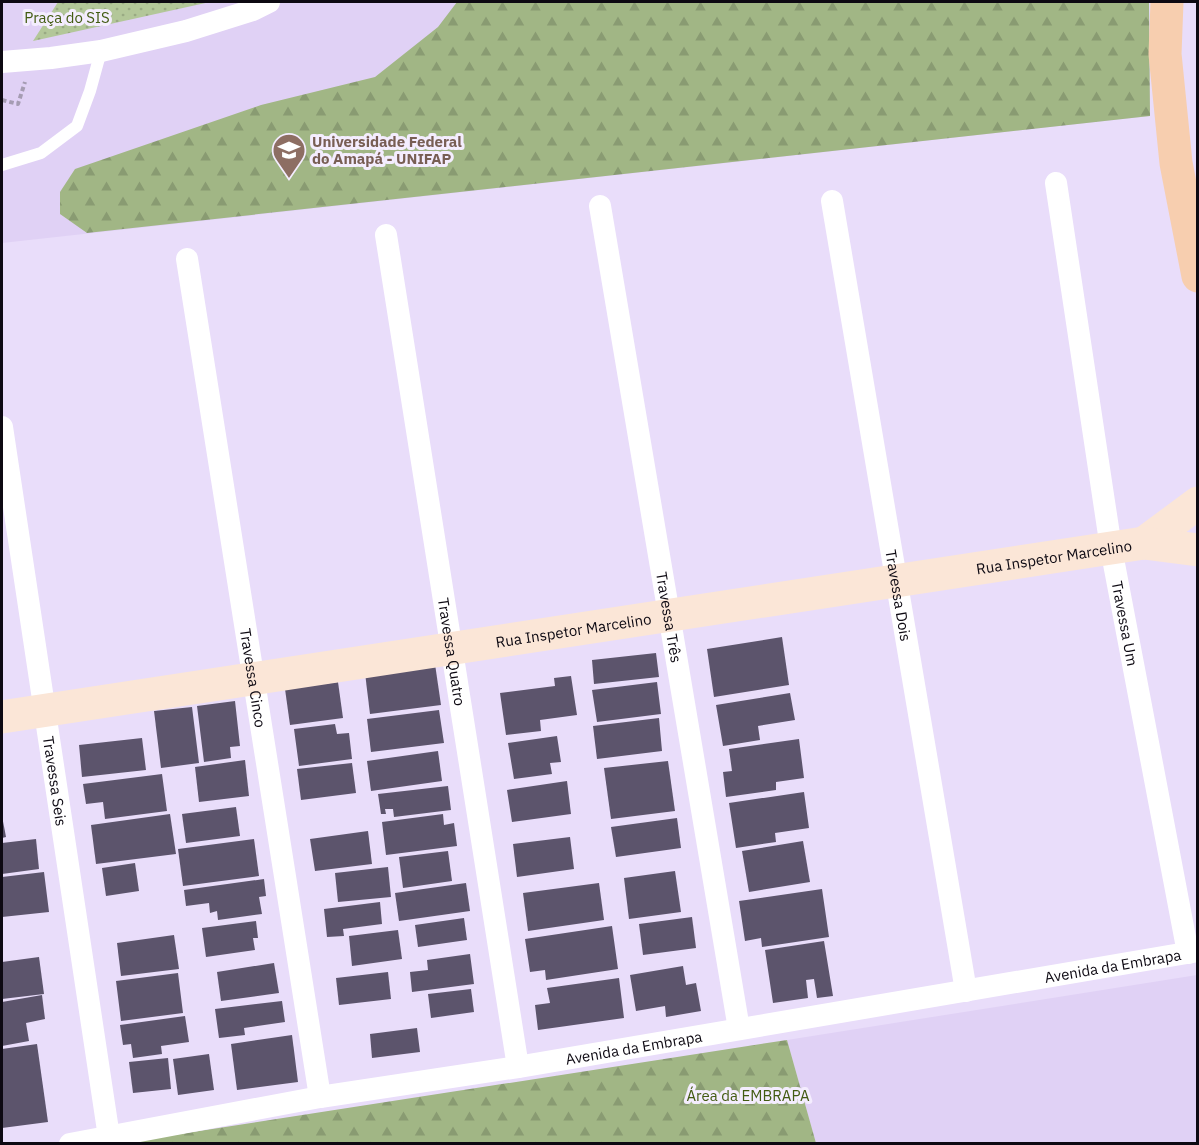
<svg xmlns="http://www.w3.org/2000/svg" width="1199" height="1145" viewBox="0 0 1199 1145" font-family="'IBM Plex Sans',sans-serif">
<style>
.built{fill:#e0d1f5}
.grass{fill:url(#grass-dots)}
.forest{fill:url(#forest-firs)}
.building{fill:#5c546c}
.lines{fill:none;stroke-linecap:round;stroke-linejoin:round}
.path{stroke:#a59cb2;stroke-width:4;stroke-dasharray:4.5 3;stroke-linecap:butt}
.lane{stroke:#fff;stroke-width:12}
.street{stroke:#fff;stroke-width:22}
.secondary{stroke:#fbe6d7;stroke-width:33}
.primary{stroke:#f7ceaf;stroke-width:33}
.labels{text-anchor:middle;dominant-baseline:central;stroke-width:6;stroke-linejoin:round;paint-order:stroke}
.park-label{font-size:15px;fill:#425b12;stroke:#f4edfe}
.education-label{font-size:15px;font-weight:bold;fill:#785e54;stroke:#f4edfe;text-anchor:start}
.street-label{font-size:15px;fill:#0d0912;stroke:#f4edfe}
</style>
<defs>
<pattern id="grass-dots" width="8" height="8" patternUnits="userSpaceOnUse" patternTransform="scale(1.5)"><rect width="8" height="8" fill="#b3c799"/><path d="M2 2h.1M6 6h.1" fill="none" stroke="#99aa83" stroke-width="1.8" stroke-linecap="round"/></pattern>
<pattern id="forest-firs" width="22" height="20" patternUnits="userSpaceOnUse" patternTransform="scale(1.5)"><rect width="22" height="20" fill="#a1b685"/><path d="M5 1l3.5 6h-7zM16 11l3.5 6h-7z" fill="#899b72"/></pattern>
</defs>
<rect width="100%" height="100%" fill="#e9ddfa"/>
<g class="built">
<polygon points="2,2 1149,2 1150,116 2,243"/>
<polygon points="1197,975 1197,1143 816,1143 787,1040"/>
</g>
<polygon class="grass" points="58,2 210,2 33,41"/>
<g class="forest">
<polygon points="457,2 1149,2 1150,116 87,233 60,214 60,192 75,169 261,105 375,77 438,27"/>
<polygon points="787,1040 816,1143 126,1144 128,1142"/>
</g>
<g class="building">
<polygon points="782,637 789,685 714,697 707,649"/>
<polygon points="656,653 659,677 594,684 592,660"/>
<polygon points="435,664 441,705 370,714 365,673"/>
<polygon points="571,676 577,715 540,720 541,731 506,735 500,693 555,686 554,678"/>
<polygon points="338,682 343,718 290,725 285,689"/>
<polygon points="657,682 661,714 597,722 592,690"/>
<polygon points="790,693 795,720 758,726 760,740 723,746 716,705"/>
<polygon points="235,701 240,746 230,747 231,758 204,762 197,706"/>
<polygon points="192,707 199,763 161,768 154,711"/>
<polygon points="439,710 444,743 371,752 367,719"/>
<polygon points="659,718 662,751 597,759 593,726"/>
<polygon points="335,724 337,734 349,733 352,759 299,766 294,729"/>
<polygon points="557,736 561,762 550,763 552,774 514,779 508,743"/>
<polygon points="142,738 146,770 82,777 79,745"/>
<polygon points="799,739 804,778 776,782 776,790 726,797 723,772 732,771 729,749"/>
<polygon points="438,751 442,781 371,791 367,761"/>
<polygon points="245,760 249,796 199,802 195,767"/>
<polygon points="668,761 675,811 611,819 604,768"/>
<polygon points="352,763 356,793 301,800 297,769"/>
<polygon points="162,774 167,811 105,819 103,802 86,804 83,784"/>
<polygon points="567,781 571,814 512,822 507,790"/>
<polygon points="448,786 451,810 394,817 393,809 385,809 386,814 381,814 378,794"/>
<polygon points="804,792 809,828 775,833 776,842 736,848 729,803"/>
<polygon points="236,807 240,836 186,843 182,814"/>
<polygon points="170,814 176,854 96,864 91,825"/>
<polygon points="443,814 444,825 454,823 457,846 386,855 382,822"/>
<polygon points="2,816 6,837 2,838"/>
<polygon points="677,818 681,848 616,857 611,827"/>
<polygon points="368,831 372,864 315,871 310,839"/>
<polygon points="570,837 574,869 517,877 513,844"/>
<polygon points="36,839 39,869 2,874 2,843"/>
<polygon points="254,839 259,876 183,886 178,849"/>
<polygon points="803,841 810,882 749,892 742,851"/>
<polygon points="448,851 452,881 403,888 399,857"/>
<polygon points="135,863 139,891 106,896 102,868"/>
<polygon points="388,867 391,897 338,902 335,873"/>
<polygon points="675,871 681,912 629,919 624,878"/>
<polygon points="44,872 49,912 2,917 2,877"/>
<polygon points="264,879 266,896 259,897 262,914 218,920 217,911 210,913 209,903 186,906 184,890"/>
<polygon points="466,883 470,911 399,921 395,893"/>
<polygon points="599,883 604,920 528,931 523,893"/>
<polygon points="822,889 829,937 762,947 761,938 745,941 739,901"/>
<polygon points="380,902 382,924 343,929 344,936 327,937 324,909"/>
<polygon points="692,917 696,948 643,955 639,924"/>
<polygon points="464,918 467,940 418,947 415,925"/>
<polygon points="256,921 258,938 253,938 255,950 206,957 202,928"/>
<polygon points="612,926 618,969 546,980 545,970 530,972 525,939"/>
<polygon points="398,930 402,959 352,966 349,936"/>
<polygon points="174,935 179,969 121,976 117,943"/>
<polygon points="824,941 833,996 817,998 814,979 806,980 808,998 773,1003 765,950"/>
<polygon points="470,954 474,984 412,992 410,972 428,970 427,960"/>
<polygon points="39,957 44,994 2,999 2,962"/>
<polygon points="274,963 279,993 221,1001 217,972"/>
<polygon points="683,966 686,985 696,983 701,1011 666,1017 665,1006 636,1011 630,975"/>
<polygon points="388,972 391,999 339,1005 336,978"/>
<polygon points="178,973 183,1013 121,1021 116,981"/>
<polygon points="619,978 624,1018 538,1030 535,1005 550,1003 547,988"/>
<polygon points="471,989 474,1012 431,1018 428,994"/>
<polygon points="42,995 45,1019 26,1023 29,1041 2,1046 2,1002"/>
<polygon points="282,1001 285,1022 244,1028 245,1035 219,1038 215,1009"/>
<polygon points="185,1016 189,1042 161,1046 162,1054 133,1058 131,1044 123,1045 120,1025"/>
<polygon points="417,1028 420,1052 372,1058 370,1034"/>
<polygon points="292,1035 298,1082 237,1090 231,1044"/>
<polygon points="37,1044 48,1122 2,1128 2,1049"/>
<polygon points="209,1054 214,1090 178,1095 173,1059"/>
<polygon points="168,1058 171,1089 133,1093 129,1062"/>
</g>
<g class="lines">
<polyline class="path" points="2,100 18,104 25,82"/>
<polyline class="lane" points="2,165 41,153 77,126 90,91 101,51"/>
<g class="street">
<polyline points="2,62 51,58 101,51 186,31 253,10 269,2"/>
<path id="s1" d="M 1056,183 L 1111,548 L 1188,953"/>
<path id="s2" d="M 832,201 L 966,991"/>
<path id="s3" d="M 600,206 L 739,1029"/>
<path id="s4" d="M 386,235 L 518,1067"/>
<path id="s5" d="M 187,259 L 320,1097"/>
<path id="s6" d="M 2,427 L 109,1137"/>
<path id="s7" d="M 70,1144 L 320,1097 L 518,1067 L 1198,951"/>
</g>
<g class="secondary">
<polyline points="1144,543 1198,503"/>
<path id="s8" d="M 2,717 L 1144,543 L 1198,550"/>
</g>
<polyline class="primary" points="1167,2 1165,54 1176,163 1198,276"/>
</g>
<defs>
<symbol id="university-pin" viewBox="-11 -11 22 30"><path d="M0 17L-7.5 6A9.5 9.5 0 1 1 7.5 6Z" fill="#8d6e63" stroke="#f4edfe"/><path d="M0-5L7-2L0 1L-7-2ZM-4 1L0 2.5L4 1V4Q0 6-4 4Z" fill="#fff"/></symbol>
</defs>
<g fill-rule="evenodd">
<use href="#university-pin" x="270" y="131" width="38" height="52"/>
</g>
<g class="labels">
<g class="park-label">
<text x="67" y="17">Praça do SIS</text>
<text x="748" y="1095">Área da EMBRAPA</text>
</g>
<g class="education-label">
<text x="312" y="141">Universidade Federal<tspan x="312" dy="17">do Amapá - UNIFAP</tspan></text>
</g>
<g class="street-label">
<text stroke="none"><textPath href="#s8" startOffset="1064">Rua Inspetor Marcelino</textPath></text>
<text stroke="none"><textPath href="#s2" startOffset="400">Travessa Dois</textPath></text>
<text stroke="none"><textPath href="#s3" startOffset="417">Travessa Três</textPath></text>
<text stroke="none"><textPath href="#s1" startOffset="446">Travessa Um</textPath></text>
<text stroke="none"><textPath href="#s8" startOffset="578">Rua Inspetor Marcelino</textPath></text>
<text stroke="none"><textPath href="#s4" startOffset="422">Travessa Quatro</textPath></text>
<text stroke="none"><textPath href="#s5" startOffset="424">Travessa Cinco</textPath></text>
<text stroke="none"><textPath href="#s6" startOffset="358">Travessa Seis</textPath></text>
<text stroke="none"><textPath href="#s7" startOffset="1058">Avenida da Embrapa</textPath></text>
<text stroke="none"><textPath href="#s7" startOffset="572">Avenida da Embrapa</textPath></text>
</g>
</g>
<rect width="1199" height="1145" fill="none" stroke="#0d0912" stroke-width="6"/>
</svg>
